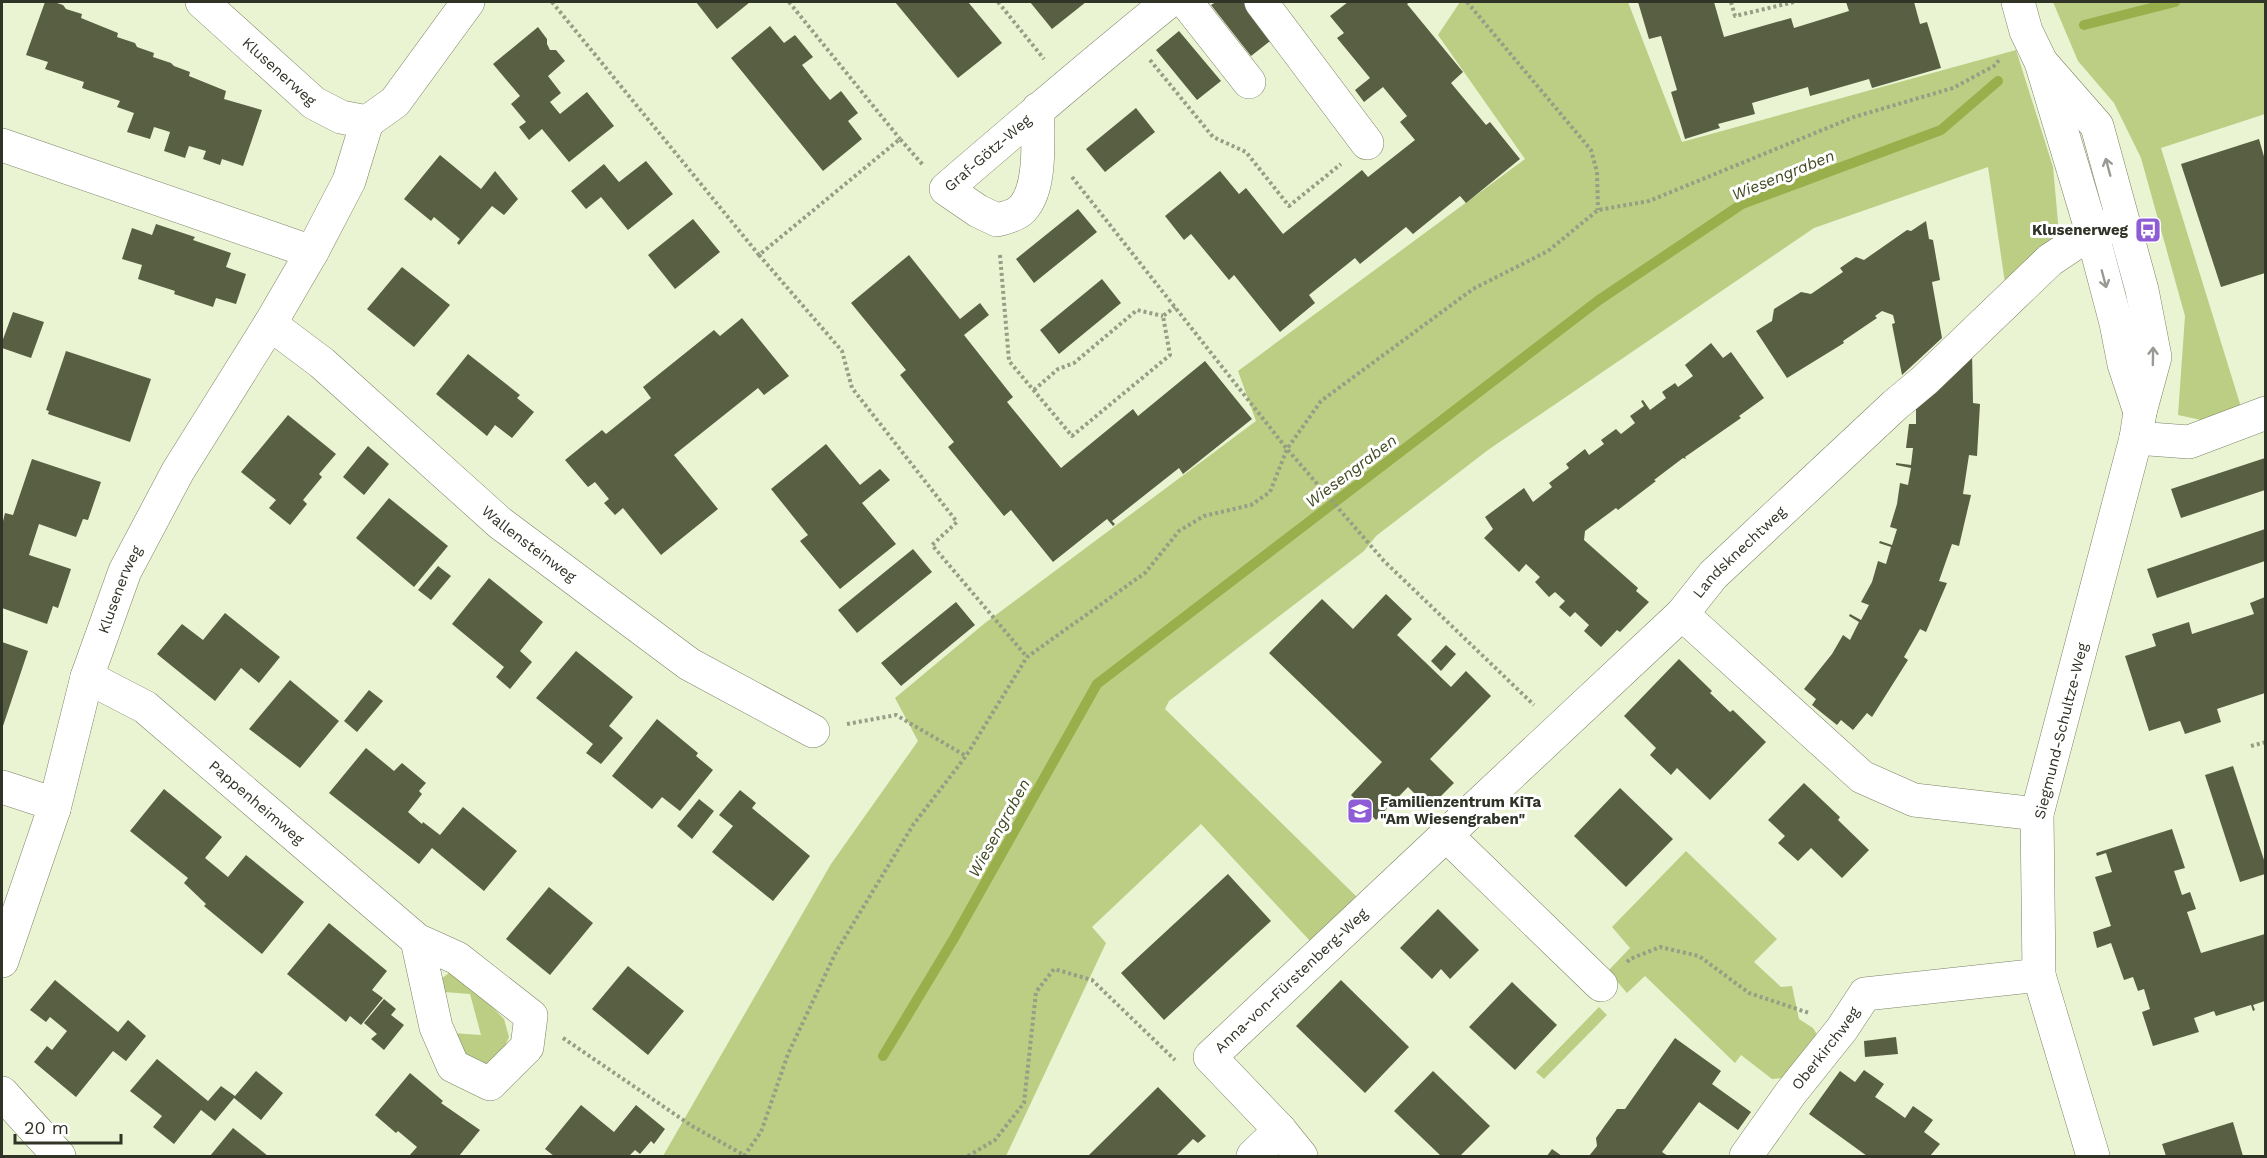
<svg xmlns="http://www.w3.org/2000/svg" width="2267" height="1158" viewBox="0 0 2267 1158" font-family="'Work Sans',sans-serif">
<style>
.green{fill:#bbce84}
.lines{fill:none;stroke-linecap:round;stroke-linejoin:round}
.stream{stroke:#99af4b;stroke-width:10}
.building{fill:#585f43}
.minor-casing{stroke:#7b8365;stroke-width:34}
.path{stroke:#969e86;stroke-width:4;stroke-dasharray:3 3;stroke-linecap:butt}
.minor{stroke:#fff;stroke-width:33}
.oneway{stroke:#989a93}
.labels{text-anchor:middle;dominant-baseline:central;stroke-width:6;stroke-linejoin:round;paint-order:stroke}
.street-label{font-size:15px;fill:#303427;stroke:#fff}
.poi-label{font-size:15px;font-weight:bold;fill:#303427;stroke:#fff;text-anchor:end}
.water-label{font-size:16px;font-style:italic;fill:#414a21;stroke:#fff}
</style>
<rect width="100%" height="100%" fill="#eaf4d3"/>
<g class="green">
<polygon points="1460,2 1628,2 1682,142 2016,50 2053,167 2059,233 2005,283 1988,167 1814,228 1488,450 1376,536 1364,551 1169,701 1165,709 1358,898 1311,942 1201,824 1092,927 1106,943 1006,1156 663,1156 831,864 918,741 895,698 985,623 1256,421 1238,371 1525,159 1438,35"/>
<polygon points="2053,2 2265,2 2265,114 2161,148 2241,407 2201,420 2178,415 2185,316 2141,158 2114,103 2078,61"/>
<polygon points="1686,851 1777,939 1754,962 1781,987 1792,986 1799,1019 1813,1028 1820,1039 1782,1078 1772,1079 1741,1055 1735,1063 1645,976 1627,993 1608,971 1630,948 1612,927"/>
<polygon points="449,973 460,974 504,1019 509,1037 502,1052 490,1065 471,1063 452,1033 481,1035 470,994 444,992 441,979"/>
<polygon points="1599,1007 1607,1015 1544,1079 1536,1072"/>
</g>
<g class="lines">
<g class="stream">
<polyline points="2084,25 2175,2"/>
<polyline points="883,1056 953,940 1097,684 1599,300 1742,204 1941,130 1998,81"/>
</g>
</g>
<g class="building">
<polygon points="45,2 54,2 63,5 66,9 82,14 81,18 118,33 117,37 135,43 137,47 154,53 153,57 171,63 174,66 190,72 189,76 226,91 224,99 262,110 243,166 222,159 220,165 203,159 206,151 189,146 185,158 164,151 170,132 154,127 150,139 127,132 134,113 117,107 120,101 82,88 84,82 45,69 48,62 26,55"/>
<polygon points="696,2 750,2 717,29"/>
<polygon points="895,2 968,2 1002,43 958,78"/>
<polygon points="1030,2 1086,2 1052,29"/>
<polygon points="1216,2 1246,2 1275,37 1251,56 1211,5"/>
<polygon points="1348,2 1410,2 1407,4 1463,72 1451,83 1486,125 1490,122 1520,159 1466,203 1460,196 1413,234 1406,227 1360,264 1355,258 1309,295 1315,303 1280,332 1234,275 1229,280 1191,234 1184,240 1165,216 1220,171 1239,194 1246,188 1283,234 1362,170 1368,177 1415,140 1400,122 1407,116 1383,87 1364,102 1355,90 1370,78 1337,38 1344,33 1330,16"/>
<polygon points="1638,2 1714,2 1724,37 1791,18 1794,28 1849,11 1846,2 1914,2 1920,24 1927,22 1941,68 1872,88 1869,79 1810,96 1808,87 1752,103 1755,114 1718,124 1720,128 1685,139 1671,92 1677,90 1661,36 1649,39"/>
<polygon points="770,26 784,43 795,35 813,57 802,65 816,83 830,100 841,91 858,113 848,121 862,139 823,171 731,58"/>
<polygon points="538,27 547,39 547,44 550,50 556,50 565,61 548,76 561,93 550,102 560,114 587,92 614,126 569,162 542,129 529,140 519,127 526,122 511,104 520,96 493,64"/>
<polygon points="1179,31 1221,81 1197,100 1156,50"/>
<polygon points="1136,108 1155,132 1105,172 1086,149"/>
<polygon points="2259,139 2265,160 2265,273 2221,287 2181,164"/>
<polygon points="440,155 481,189 495,171 518,199 504,215 492,206 459,245 457,243 460,239 434,217 431,221 404,199"/>
<polygon points="646,161 673,194 628,230 601,197 586,209 571,191 604,164 619,182"/>
<polygon points="1078,209 1097,232 1034,283 1016,259"/>
<polygon points="693,219 720,252 675,289 648,255"/>
<polygon points="1926,221 1929,239 1933,240 1940,280 1932,282 1942,338 1902,375 1892,324 1895,323 1893,315 1882,311 1875,316 1877,318 1843,341 1844,343 1787,378 1756,331 1772,321 1774,309 1801,292 1811,294 1843,272 1840,268 1856,257 1864,260 1907,230 1911,231"/>
<polygon points="156,224 195,237 193,240 231,253 226,267 246,274 236,304 216,298 213,307 174,294 175,291 138,279 142,265 122,259 132,228 152,235"/>
<polygon points="909,255 960,319 980,303 989,315 964,335 1013,397 1007,402 1061,468 1133,409 1138,416 1205,361 1252,419 1183,474 1179,468 1112,521 1115,524 1113,526 1107,519 1053,562 1011,510 1004,516 948,447 954,442 900,375 906,370 851,303"/>
<polygon points="402,267 450,305 414,347 367,309"/>
<polygon points="1102,279 1121,303 1059,354 1040,330"/>
<polygon points="13,312 44,322 31,358 2,348 2,342"/>
<polygon points="742,318 789,376 764,395 758,388 674,455 718,509 661,555 623,508 615,515 604,503 609,499 595,482 588,487 565,460 602,430 606,434 651,398 643,387 714,330 720,336"/>
<polygon points="1711,343 1723,358 1731,352 1764,398 1739,416 1741,418 1685,457 1686,459 1683,458 1654,480 1656,481 1618,510 1616,508 1585,531 1584,540 1638,588 1636,591 1649,602 1620,632 1617,630 1601,647 1584,631 1589,625 1575,612 1570,617 1559,607 1565,601 1555,592 1549,597 1535,582 1540,577 1526,564 1519,572 1484,538 1493,529 1485,517 1524,488 1533,502 1552,487 1549,483 1569,468 1566,464 1585,449 1589,455 1604,444 1601,440 1616,429 1621,434 1635,423 1630,416 1644,406 1641,401 1643,400 1650,410 1666,398 1662,392 1675,383 1678,387 1693,376 1685,365"/>
<polygon points="66,351 151,379 130,442 48,414 49,411 46,410"/>
<polygon points="1972,351 1973,403 1980,404 1977,456 1969,455 1963,494 1971,495 1959,546 1952,544 1939,581 1947,583 1926,632 1920,629 1904,657 1908,660 1872,717 1867,713 1853,730 1841,720 1837,725 1812,705 1816,699 1804,689 1832,654 1843,635 1850,640 1859,622 1849,616 1850,614 1861,620 1869,605 1861,602 1872,582 1878,561 1886,564 1891,547 1879,543 1880,541 1892,545 1897,529 1890,527 1897,504 1900,483 1908,485 1911,468 1896,465 1896,463 1911,465 1913,448 1906,448 1909,424 1916,424 1916,405"/>
<polygon points="468,354 520,395 517,398 534,412 512,438 495,425 487,436 436,394"/>
<polygon points="288,415 336,454 319,474 322,477 303,500 307,504 290,525 269,508 276,500 241,472"/>
<polygon points="826,444 860,485 880,469 890,480 862,503 896,544 840,589 800,541 808,535 771,489"/>
<polygon points="368,446 389,464 364,495 343,477"/>
<polygon points="2265,458 2265,490 2181,518 2171,489"/>
<polygon points="32,459 101,482 88,520 83,519 76,537 39,524 29,555 71,569 58,608 53,606 47,624 2,608 2,525 5,513 13,515"/>
<polygon points="389,498 448,546 414,587 356,538"/>
<polygon points="2265,529 2265,561 2157,598 2147,569"/>
<polygon points="913,549 932,572 857,633 838,610"/>
<polygon points="438,566 451,576 431,600 418,590"/>
<polygon points="489,578 543,622 520,651 532,662 510,689 496,677 504,667 452,624"/>
<polygon points="1386,594 1412,619 1397,635 1451,687 1466,671 1491,696 1430,759 1454,783 1429,808 1408,787 1376,820 1351,795 1382,762 1269,653 1322,599 1353,629"/>
<polygon points="2265,597 2265,693 2217,709 2221,722 2185,734 2180,721 2149,731 2125,656 2156,646 2152,634 2189,622 2192,634 2254,614 2250,603"/>
<polygon points="956,602 975,625 901,686 881,663"/>
<polygon points="225,613 280,657 259,683 241,668 215,701 157,654 182,624 203,640"/>
<polygon points="2,642 28,651 2,729"/>
<polygon points="1446,645 1456,654 1441,671 1431,661"/>
<polygon points="576,651 633,697 609,726 623,738 601,764 586,753 593,744 536,698"/>
<polygon points="1679,659 1712,691 1710,693 1730,712 1733,710 1766,742 1710,800 1677,768 1671,775 1650,755 1656,748 1624,716"/>
<polygon points="290,680 339,721 300,768 249,729"/>
<polygon points="369,690 383,701 357,732 344,721"/>
<polygon points="657,719 698,753 696,756 713,770 680,811 662,797 652,809 612,776"/>
<polygon points="366,748 394,771 402,763 426,783 419,791 422,794 408,812 422,824 423,822 440,835 463,807 517,851 484,891 432,848 419,864 329,793"/>
<polygon points="2233,766 2265,863 2265,874 2240,882 2205,775"/>
<polygon points="1804,783 1840,817 1838,820 1869,850 1842,878 1811,848 1798,861 1778,843 1785,836 1768,820"/>
<polygon points="1620,788 1673,839 1626,887 1574,836"/>
<polygon points="164,789 222,837 205,858 228,877 246,855 304,902 262,954 204,906 206,904 184,883 188,878 130,831"/>
<polygon points="740,790 756,803 752,808 810,856 773,901 712,852 733,826 719,815"/>
<polygon points="699,799 714,811 692,839 677,826"/>
<polygon points="2172,829 2185,868 2174,871 2182,895 2190,892 2196,909 2187,912 2201,953 2265,934 2265,1001 2253,1005 2255,1010 2253,1011 2251,1005 2216,1016 2214,1011 2194,1018 2199,1032 2153,1046 2142,1012 2150,1009 2144,989 2138,991 2133,977 2124,980 2111,943 2097,948 2093,932 2111,926 2095,877 2112,872 2106,853 2097,856 2096,853"/>
<polygon points="1228,874 1271,921 1164,1020 1121,973"/>
<polygon points="549,887 593,923 550,975 506,939"/>
<polygon points="1438,909 1479,950 1450,979 1441,969 1432,979 1400,948"/>
<polygon points="329,923 387,971 372,990 383,998 361,1025 350,1016 346,1022 287,974"/>
<polygon points="628,966 684,1011 648,1055 592,1009"/>
<polygon points="55,980 118,1032 128,1020 146,1036 126,1061 113,1051 76,1097 34,1062 47,1046 52,1050 67,1031 50,1017 46,1022 30,1010"/>
<polygon points="1341,980 1409,1047 1365,1093 1296,1026"/>
<polygon points="1512,982 1557,1025 1515,1070 1469,1027"/>
<polygon points="384,999 396,1009 391,1015 404,1025 384,1050 371,1039 377,1034 364,1023"/>
<polygon points="1896,1037 1898,1054 1865,1057 1864,1041"/>
<polygon points="1675,1038 1721,1071 1712,1084 1751,1112 1738,1130 1699,1102 1662,1152 1668,1156 1589,1156 1597,1146 1596,1138 1606,1124 1617,1109 1625,1109"/>
<polygon points="157,1059 208,1101 221,1086 235,1096 256,1071 283,1093 261,1120 234,1098 215,1121 201,1110 174,1144 153,1127 162,1116 130,1091"/>
<polygon points="1864,1070 1884,1084 1875,1097 1890,1107 1905,1118 1913,1106 1933,1120 1924,1132 1940,1144 1930,1156 1867,1156 1809,1114 1840,1071 1855,1082"/>
<polygon points="1433,1071 1490,1126 1460,1156 1441,1156 1394,1111"/>
<polygon points="410,1073 443,1101 441,1103 480,1130 459,1156 409,1156 417,1147 398,1131 396,1133 375,1115"/>
<polygon points="1158,1087 1206,1136 1198,1143 1193,1139 1176,1156 1088,1156"/>
<polygon points="581,1105 614,1132 636,1105 665,1129 654,1144 651,1141 640,1154 635,1150 629,1156 554,1156 545,1149"/>
<polygon points="2233,1122 2243,1156 2166,1156 2162,1144"/>
<polygon points="233,1128 268,1156 210,1156"/>
<polygon points="1552,1149 1562,1156 1547,1156"/>
</g>
<g class="lines">
<defs>
<g id="minor">
<path id="s1" d="M 202,2 L 314,103 L 341,117 L 367,122"/>
<polyline points="1186,2 1249,82"/>
<polyline points="1261,2 1367,143"/>
<polyline points="2018,2 2026,31 2041,62 2092,232 2116,323 2124,364 2140,412"/>
<polyline points="2041,62 2097,126 2142,290 2155,357 2140,412 2136,438 2037,814 2039,975 2093,1156"/>
<path id="s2" d="M 1038,109 C 1037,138 1043,191 1020,211 C 1014,216 1004,218 997,220 L 978,211 L 946,189 C 1019,126 1093,63 1168,2"/>
<polyline points="2,145 312,252"/>
<path id="s3" d="M 270,324 L 322,363 L 500,523 L 689,664 L 813,731"/>
<polyline points="2136,438 2189,442 2266,413"/>
<path id="s4" d="M 87,677 L 145,707 L 417,940 L 436,1027 L 453,1066 L 490,1084 L 527,1047 L 531,1016 L 457,958 L 417,940"/>
<polyline points="2,787 45,801 54,809"/>
<path id="s5" d="M 2037,814 L 1914,800 L 1862,777 L 1682,614 L 1713,575 L 1895,405 L 1925,380 L 2050,260 L 2092,232 L 2122,221"/>
<path id="s6" d="M 2,961 L 54,809 L 87,677 L 125,571 L 178,471 L 270,324 L 312,252 L 349,181 L 367,122 L 395,102 L 468,2"/>
<polyline points="1601,985 1446,835 1682,614"/>
<polyline points="2,1093 59,1156"/>
<polyline points="1280,1130 1301,1156"/>
<path id="s7" d="M 1253,1156 L 1280,1130 L 1210,1057 L 1446,835"/>
<path id="s8" d="M 1746,1156 L 1790,1094 L 1842,1029 L 1865,994 L 2039,975"/>
</g>
</defs>
<use href="#minor" class="minor-casing"/>
<g class="path">
<polyline points="552,2 759,255 900,139 923,165"/>
<polyline points="789,2 900,139"/>
<polyline points="998,2 1044,59"/>
<polyline points="1467,2 1591,150 1597,172 1598,210"/>
<polyline points="1731,2 1735,16 1794,2"/>
<polyline points="1150,60 1213,137 1246,152 1289,206 1341,164"/>
<polyline points="1072,177 1287,449 1384,561 1534,705"/>
<polyline points="759,255 842,351 852,388 957,522 932,545 1027,657"/>
<polyline points="1000,255 1009,361 1072,436 1170,355 1163,316 1175,307"/>
<polyline points="1034,390 1058,369 1074,363 1137,310 1163,316"/>
<polyline points="847,724 896,715 966,756"/>
<polyline points="2251,746 2266,742"/>
<polyline points="1627,962 1630,959 1660,947 1699,956 1749,993 1809,1013"/>
<polyline points="563,1038 692,1126 744,1155"/>
<polyline points="744,1156 761,1132 788,1054 836,952 913,825 966,756 1027,657 1145,573 1179,531 1204,516 1251,505 1270,492 1287,449 1321,401 1473,289 1548,251 1598,210 1649,201 1854,117 1953,88 1994,66 2000,59"/>
<polyline points="968,1156 995,1140 1024,1103 1036,992 1054,969 1092,980 1175,1060"/>
</g>
<use href="#minor" class="minor"/>
</g>
<defs><path id="oneway-shaft" d="M-6 0H5M1.5-3L5.5 0L1.5 3" fill="none" stroke-width="1.6" stroke-linecap="round" stroke-linejoin="round" transform="scale(1.5)"/></defs>
<g class="oneway">
<use href="#oneway-shaft" transform="translate(2108 167) rotate(-105)"/>
<use href="#oneway-shaft" transform="translate(2104 279) rotate(75)"/>
<use href="#oneway-shaft" transform="translate(2153 356) rotate(-89)"/>
</g>
<defs>
<symbol id="bus-square" viewBox="-11 -11 22 22"><rect x="-9" y="-9" width="18" height="18" rx="4" fill="#8e5cd5" stroke="#fff"/><path d="M-5-6H5V4H4V6H2V4H-2V6H-4V4H-5ZM-3.5-4V0h7V-4ZM-3.5 1.2v1.5H-2V1.2ZM2 1.2v1.5H3.5V1.2Z" fill="#fff"/></symbol>
<symbol id="school-square" viewBox="-11 -11 22 22"><rect x="-9" y="-9" width="18" height="18" rx="4" fill="#8e5cd5" stroke="#fff"/><path d="M0-5L7-2L0 1L-7-2ZM-4 1L0 2.5L4 1V4Q0 6-4 4Z" fill="#fff"/></symbol>
</defs>
<g fill-rule="evenodd">
<use href="#bus-square" x="2133" y="215" width="30" height="30"/>
<use href="#school-square" x="1345" y="796" width="30" height="30"/>
</g>
<g class="labels">
<g class="street-label">
<text stroke="none"><textPath href="#s1" startOffset="104">Klusenerweg</textPath></text>
<text stroke="none"><textPath href="#s2" startOffset="246">Graf-Götz-Weg</textPath></text>
<text stroke="none"><textPath href="#s3" startOffset="340">Wallensteinweg</textPath></text>
<text stroke="none"><textPath href="#s5" startOffset="508">Landsknechtweg</textPath></text>
<text stroke="none"><textPath href="#s6" startOffset="390">Klusenerweg</textPath></text>
<text transform="translate(2061 731) rotate(-76)">Siegmund-Schultze-Weg</text>
<text stroke="none"><textPath href="#s4" startOffset="212">Pappenheimweg</textPath></text>
<text stroke="none"><textPath href="#s7" startOffset="250">Anna-von-Fürstenberg-Weg</textPath></text>
<text stroke="none"><textPath href="#s8" startOffset="134">Oberkirchweg</textPath></text>
</g>
<g class="poi-label">
<text x="2128" y="230">Klusenerweg</text>
<text x="1380" y="802" text-anchor="start">Familienzentrum KiTa<tspan x="1380" dy="17">"Am Wiesengraben"</tspan></text>
</g>
<g class="water-label">
<text transform="translate(1783 175) rotate(-22)">Wiesengraben</text>
<text transform="translate(1351 471) rotate(-37)">Wiesengraben</text>
<text transform="translate(999 828) rotate(-61)">Wiesengraben</text>
</g>
</g>
<rect width="2267" height="1158" fill="none" stroke="#303427" stroke-width="6"/>
<path d="M15 1134v9h106v-9" fill="none" stroke="#303427" stroke-width="3"/>
<text x="24" y="1134" font-size="18" fill="#303427" stroke="#ffffff" stroke-width="4.5" paint-order="stroke">20 m</text>
</svg>
